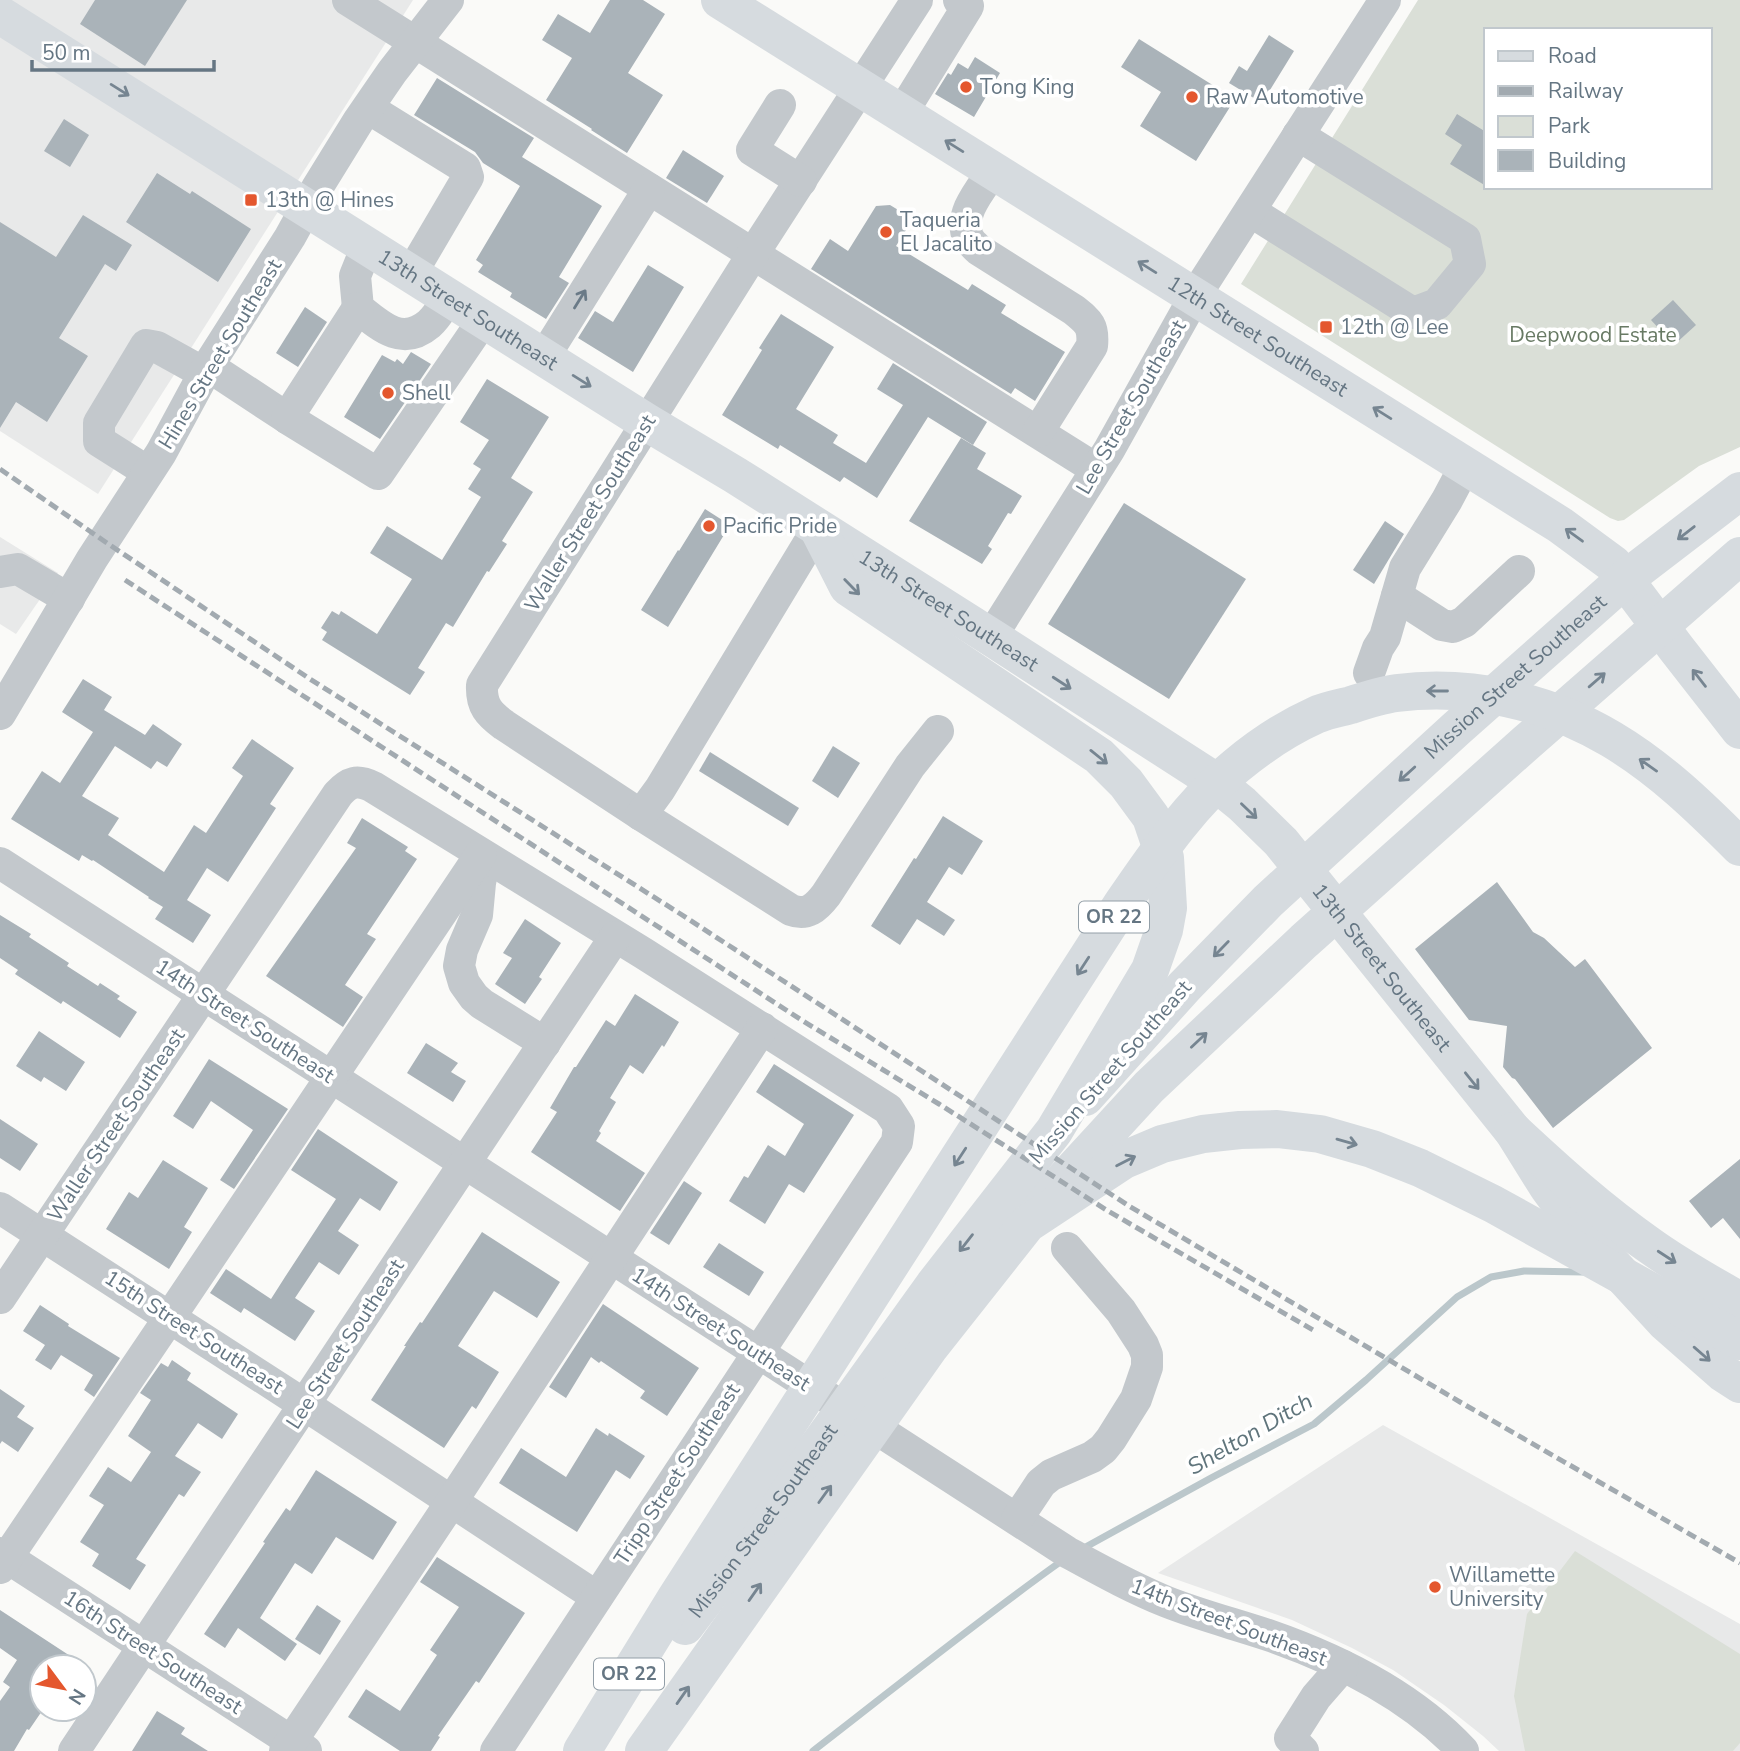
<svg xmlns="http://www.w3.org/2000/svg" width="1740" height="1751" viewBox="0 0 1740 1751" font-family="'Nunito Sans',sans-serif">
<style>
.built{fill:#e8e9e9}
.green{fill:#dadfd7;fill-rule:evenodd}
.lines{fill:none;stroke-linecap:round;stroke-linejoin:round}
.stream{stroke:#bbc7cb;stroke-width:7}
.building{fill:#aab3b9}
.minor{stroke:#c3c8cc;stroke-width:32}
.major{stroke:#d6dbdf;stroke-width:38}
.highway{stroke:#d6dbdf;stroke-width:38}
.rail{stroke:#a2aab0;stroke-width:5;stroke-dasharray:10 5;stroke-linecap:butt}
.oneway{stroke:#768591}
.oneway2{stroke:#6a7a87}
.poi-dot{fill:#e4572e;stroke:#fff;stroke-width:2.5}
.labels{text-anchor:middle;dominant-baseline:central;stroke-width:7;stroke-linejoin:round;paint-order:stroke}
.shield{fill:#fff;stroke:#939fa8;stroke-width:2}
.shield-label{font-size:19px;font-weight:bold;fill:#657683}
.poi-label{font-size:21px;fill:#657683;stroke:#fff;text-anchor:start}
.street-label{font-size:21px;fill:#657683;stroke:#fff}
.park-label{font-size:21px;fill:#687a64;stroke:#fff}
.water-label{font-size:23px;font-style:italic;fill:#60757c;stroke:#fff}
</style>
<rect width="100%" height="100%" fill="#fafaf8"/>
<g class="built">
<polygon points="0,0 413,0 98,494 0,431"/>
<polygon points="0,537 58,573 16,634 0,624"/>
<polygon points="1383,1425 1740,1624 1740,1751 1499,1751 1483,1736 1444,1705 1393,1670 1352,1648 1292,1620 1158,1573"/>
</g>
<g class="green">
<path d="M 1418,0 L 1740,0 L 1740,447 L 1699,466 L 1624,520 L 1618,521 L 1610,518 L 1241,284 ZM 1486,30 L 1710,30 L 1710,187 L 1486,187 Z"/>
<polygon points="1575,1551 1740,1654 1740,1743 1733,1751 1525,1751 1514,1696 1527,1614"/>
</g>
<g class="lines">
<g class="stream">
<polyline points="1082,1549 1211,1478 1314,1424 1366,1380 1457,1297 1491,1277 1524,1271 1583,1272"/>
<path d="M 813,1751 C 896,1687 977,1621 1063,1560"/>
</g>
</g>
<g class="building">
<polygon points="95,0 187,0 145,66 80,24"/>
<polygon points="610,0 643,0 665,14 628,73 663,95 627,153 591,130 592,129 546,100 572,58 542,40 558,14 590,33"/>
<polygon points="1269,35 1294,51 1262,103 1229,83 1239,66 1247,71"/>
<polygon points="1139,39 1235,99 1196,161 1140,126 1161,92 1121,67"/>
<polygon points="975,57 1000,73 974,117 935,94 948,73 951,75 958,63 968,69"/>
<polygon points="437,78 534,138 522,157 602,206 559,277 569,283 546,319 510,297 512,293 478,272 483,265 476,260 520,186 483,163 475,152 414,115"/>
<polygon points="1457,114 1486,132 1486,186 1450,164 1462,145 1445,134"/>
<polygon points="64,119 89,135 70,167 44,151"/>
<polygon points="683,150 724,176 707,203 666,178"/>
<polygon points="157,173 190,194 192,191 251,229 218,282 126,222"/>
<polygon points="890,205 913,219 896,246 968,290 972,284 1006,305 1001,313 1065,352 1035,401 1015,388 1011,394 811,269 830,239 848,251 876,206"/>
<polygon points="83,215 132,245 116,271 105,264 59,338 88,356 47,422 16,402 0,428 0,222 56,257"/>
<polygon points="648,265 684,287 633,372 578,338 595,311 613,322"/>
<polygon points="1673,300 1696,325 1674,345 1651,320"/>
<polygon points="305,307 327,322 298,367 276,353"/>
<polygon points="781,314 834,347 796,409 838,435 833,443 866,463 903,405 877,389 893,363 987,422 973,445 928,417 877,498 844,477 840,482 780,445 778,449 722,415 762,350 759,348"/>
<polygon points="411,352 431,364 380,439 344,417 382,355 395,362 397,359 403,364"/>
<polygon points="487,379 549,417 511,478 533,492 502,541 507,544 489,572 487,571 453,627 446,623 418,668 425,672 410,695 322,640 327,632 321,628 332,611 339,615 341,611 377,634 412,579 370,553 387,526 442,560 481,497 468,489 481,469 473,464 489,440 460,422"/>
<polygon points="961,438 986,453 977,469 1022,496 1011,514 1008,513 988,546 992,549 982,564 909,521"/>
<polygon points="1124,503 1246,579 1169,699 1048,624"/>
<polygon points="705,509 730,525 668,627 641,610 678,550 679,551"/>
<polygon points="1385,521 1404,534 1374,584 1353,570"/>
<polygon points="83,679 112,697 104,710 145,735 153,724 182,744 167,767 157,761 151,769 115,746 82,796 119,818 108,835 164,872 194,825 206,833 243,776 232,768 252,739 294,768 270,804 276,808 228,882 207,868 187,900 211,915 193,943 155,919 163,907 148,898 149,897 93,860 92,861 82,855 79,861 11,819 42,771 60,783 93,732 62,712"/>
<polygon points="833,746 860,763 838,798 812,781"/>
<polygon points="710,752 799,808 788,826 699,771"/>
<polygon points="943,816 983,841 962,875 949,867 927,902 955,920 944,936 917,919 900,945 871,926 914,858 916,859"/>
<polygon points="362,818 408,847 405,851 417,859 367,934 376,939 345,985 363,997 343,1027 266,976 356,848 347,843"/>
<polygon points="1497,882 1533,932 1544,938 1575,967 1585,959 1652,1048 1553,1128 1515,1079 1512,1078 1503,1067 1507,1026 1469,1020 1415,949"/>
<polygon points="0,915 31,934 29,937 69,963 67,966 98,986 100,983 120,996 117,999 137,1012 120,1038 63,1001 61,1004 15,974 18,970 0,958"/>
<polygon points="525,919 561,943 539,977 542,979 525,1004 495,984 512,958 503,953"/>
<polygon points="635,994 679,1022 664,1047 662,1045 643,1074 630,1065 610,1098 616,1102 599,1131 601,1133 596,1141 645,1173 620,1211 531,1152 557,1112 550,1108 574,1067 576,1067 606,1020 615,1026"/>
<polygon points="39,1031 85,1062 66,1091 44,1077 41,1082 16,1066"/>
<polygon points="426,1043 458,1063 451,1072 466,1081 453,1102 407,1073"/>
<polygon points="209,1059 288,1109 234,1189 220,1180 253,1130 211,1101 193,1129 173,1116"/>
<polygon points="774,1064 854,1115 804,1193 789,1184 765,1224 729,1201 744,1176 748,1178 768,1145 785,1156 804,1124 756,1092"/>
<polygon points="0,1119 38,1144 20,1171 0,1158"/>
<polygon points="318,1129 398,1182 380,1211 360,1198 338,1231 359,1245 339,1275 319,1262 295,1298 315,1311 295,1341 244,1308 241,1313 210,1293 226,1269 271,1299 285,1277 336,1199 291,1170"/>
<polygon points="1740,1159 1740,1239 1723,1218 1711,1228 1689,1201"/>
<polygon points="163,1160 208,1188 184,1227 192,1232 169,1269 106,1229 129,1192 138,1198"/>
<polygon points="684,1181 702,1193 669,1245 650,1233"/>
<polygon points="482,1232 560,1282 537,1318 494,1291 458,1346 499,1372 476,1409 472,1406 444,1448 371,1400 406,1346 404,1346 420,1322 422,1323"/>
<polygon points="719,1243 764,1272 749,1296 703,1267"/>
<polygon points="603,1304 699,1368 667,1416 640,1398 645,1391 601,1361 599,1363 591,1357 566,1398 549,1387"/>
<polygon points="40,1305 69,1324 68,1326 120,1358 94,1397 84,1390 93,1375 61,1355 51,1370 35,1360 45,1345 23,1331"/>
<polygon points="172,1360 191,1373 187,1380 238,1414 222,1439 198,1423 175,1456 201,1472 184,1497 179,1494 136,1559 146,1565 130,1590 92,1566 99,1554 80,1542 104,1505 89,1496 108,1467 131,1482 151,1452 128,1436 151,1400 140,1393 161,1363 168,1367"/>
<polygon points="0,1389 25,1406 17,1417 34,1428 18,1452 2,1441 0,1444"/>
<polygon points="596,1428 608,1436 609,1433 645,1456 630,1479 616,1470 577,1532 499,1483 521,1448 566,1477"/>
<polygon points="316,1470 397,1522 373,1560 336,1537 312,1574 295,1563 260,1618 297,1644 285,1661 238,1628 225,1648 204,1634 265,1543 263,1542 286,1508 290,1511"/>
<polygon points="437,1557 525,1613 479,1683 476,1681 438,1736 440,1737 431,1751 400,1751 348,1717 366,1689 400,1711 437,1655 430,1650 459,1607 420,1582"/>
<polygon points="317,1605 341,1621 320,1655 295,1639"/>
<polygon points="0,1610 87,1667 42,1667 42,1711 29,1730 27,1729 14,1751 0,1751 0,1701 10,1687 3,1682 17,1660 0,1648"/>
<polygon points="157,1711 185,1728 181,1734 208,1751 132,1751"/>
</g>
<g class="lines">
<g class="minor">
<polyline points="348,0 1096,469"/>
<path d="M 917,0 L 753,254 L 482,685 C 481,706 489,714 504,725 L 641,815 L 791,910 C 807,916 816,908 826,895 L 910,766 L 938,731"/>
<polyline points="780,105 752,150 801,181"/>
<polyline points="368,108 465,168 468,177 411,274"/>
<polyline points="902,113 968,6 959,0"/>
<path d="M 993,171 C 982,188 958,214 968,237 C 970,242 975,246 979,250 L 1074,310 C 1089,322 1094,326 1092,346 L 1038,432"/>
<polyline points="1250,211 1413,313 1437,304 1470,264 1465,239 1298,135"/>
<path d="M 367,246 L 355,276 L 358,308 C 380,326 402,347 429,324 C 437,317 443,306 449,297"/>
<polyline points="544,357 649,189"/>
<polyline points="208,366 287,418 378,474 484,319"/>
<polyline points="287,418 358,308"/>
<polyline points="148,472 99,441 99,423 146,345 157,347 204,373"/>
<polyline points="0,572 18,569 69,599"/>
<polyline points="1397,596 1442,625 1453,627 1464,622 1519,571"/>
<polyline points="991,637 1109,450 1195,296 1385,0"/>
<polyline points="1369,673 1378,648 1385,637 1405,568 1447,500 1465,466"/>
<polyline points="0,714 92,559 161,453 208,366 290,237 317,188 359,120 392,72 448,0"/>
<polyline points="641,815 660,789 818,528"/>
<polyline points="485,857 480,883 477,915 462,950 459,966 464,983 474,997 482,1004 545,1043"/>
<path d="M 0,863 L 1067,1552 C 1100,1570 1132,1588 1167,1602 C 1200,1615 1235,1624 1268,1635 C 1340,1660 1411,1695 1463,1751"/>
<polyline points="0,1208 305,1405 597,1597"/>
<path d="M 0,1298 L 338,794 C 349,782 357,779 373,787 L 643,953 L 888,1109 L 899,1126 L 897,1142 L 496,1751"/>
<polyline points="1017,1519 1041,1483 1051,1475 1092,1457 1103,1449 1111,1439 1136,1399 1147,1367 1147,1355 1143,1345 1121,1311 1067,1248"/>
<polyline points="0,1553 306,1751"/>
<polyline points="0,1568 170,1317 481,854"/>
<polyline points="74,1751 615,937"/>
<polyline points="285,1751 452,1501 762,1028"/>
<polyline points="1303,1751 1290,1738 1316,1697 1343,1666"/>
</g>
<g class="major">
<path id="s1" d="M 720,0 L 1560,525 L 1613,564 L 1676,648 L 1740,730"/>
<path id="s2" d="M 0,15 L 648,423 L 735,475 L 991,637 L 1210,778 L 1242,804 L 1281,842 L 1513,1131 L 1548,1187 L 1576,1225 L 1665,1322 L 1723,1373 L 1740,1384"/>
<path id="s3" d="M 1085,1097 L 1185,986 L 1268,901 L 1457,728 L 1624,580 L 1740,491"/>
<polyline points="1037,1212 1057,1187 1149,1087 1304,941 1527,742 1740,556"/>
</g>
<g class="highway">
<path d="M 1513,1131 C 1556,1171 1600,1211 1649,1245 C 1678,1266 1709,1283 1740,1301"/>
<path id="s4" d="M 685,1626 L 758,1530 L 934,1285 L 1054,1131 L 1150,970 L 1164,930 L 1168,908 L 1165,858 L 1151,817 L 1126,783 L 1099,756 L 848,587 L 818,528"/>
<path d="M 582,1751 L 676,1598 L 1122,904 C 1156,855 1189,805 1236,766 C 1260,746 1287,728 1316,715 C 1327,710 1340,708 1351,705 C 1366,700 1382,695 1397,693 C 1471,684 1547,701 1611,739 C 1660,768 1700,807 1740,847"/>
<polyline points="644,1751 929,1348 1027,1224 1124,1160 1162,1144 1203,1134 1240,1130 1277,1129 1320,1134 1372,1149 1420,1168 1493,1204 1740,1341"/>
</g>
<g class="rail">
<polyline points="0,469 104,541 310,679 679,913 1129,1206 1460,1402 1740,1563"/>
<polyline points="125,580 803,1021 939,1104 1108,1211 1313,1330"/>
</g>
</g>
<defs><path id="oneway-shaft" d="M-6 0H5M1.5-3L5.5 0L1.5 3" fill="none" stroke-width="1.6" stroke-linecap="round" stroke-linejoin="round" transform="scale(1.75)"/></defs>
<g class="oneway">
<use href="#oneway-shaft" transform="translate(120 90) rotate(32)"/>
<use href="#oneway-shaft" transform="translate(954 146) rotate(-148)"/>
<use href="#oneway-shaft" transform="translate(1147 267) rotate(-148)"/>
<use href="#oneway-shaft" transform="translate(582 381) rotate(32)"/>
<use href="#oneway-shaft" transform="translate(1382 413) rotate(-148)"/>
<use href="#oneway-shaft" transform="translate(1686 533) rotate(142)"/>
<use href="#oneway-shaft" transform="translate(1574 535) rotate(-144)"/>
<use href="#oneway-shaft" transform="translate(852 587) rotate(46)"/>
<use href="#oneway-shaft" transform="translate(1699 678) rotate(-128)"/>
<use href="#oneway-shaft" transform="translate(1597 680) rotate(-41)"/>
<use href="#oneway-shaft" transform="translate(1062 683) rotate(33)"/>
<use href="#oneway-shaft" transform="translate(1437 691) rotate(-180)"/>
<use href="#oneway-shaft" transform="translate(1099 757) rotate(39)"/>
<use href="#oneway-shaft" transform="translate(1648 765) rotate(-145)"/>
<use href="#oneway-shaft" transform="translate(1407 774) rotate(138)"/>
<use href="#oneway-shaft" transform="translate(1249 811) rotate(44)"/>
<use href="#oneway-shaft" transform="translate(1221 949) rotate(134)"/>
<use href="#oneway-shaft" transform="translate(1083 966) rotate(123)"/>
<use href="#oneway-shaft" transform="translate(1199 1040) rotate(-43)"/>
<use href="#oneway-shaft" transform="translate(1472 1081) rotate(51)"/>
<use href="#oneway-shaft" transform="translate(1347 1142) rotate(16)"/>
<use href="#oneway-shaft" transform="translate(960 1157) rotate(123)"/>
<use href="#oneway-shaft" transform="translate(1126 1161) rotate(-27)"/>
<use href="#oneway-shaft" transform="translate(966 1243) rotate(128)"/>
<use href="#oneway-shaft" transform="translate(1667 1257) rotate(33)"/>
<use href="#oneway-shaft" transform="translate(1702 1354) rotate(41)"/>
<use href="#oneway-shaft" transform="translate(825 1494) rotate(-54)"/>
<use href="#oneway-shaft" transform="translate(755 1592) rotate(-55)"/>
<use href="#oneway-shaft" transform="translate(683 1695) rotate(-55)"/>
</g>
<use class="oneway2" href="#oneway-shaft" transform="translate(580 299) rotate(-58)"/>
<g class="poi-dot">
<circle cx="966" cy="87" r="7"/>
<circle cx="1192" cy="97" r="7"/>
<rect x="244" y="193" width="14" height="14" rx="3.5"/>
<circle cx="886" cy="232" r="7"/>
<rect x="1319" y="320" width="14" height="14" rx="3.5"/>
<circle cx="388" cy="393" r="7"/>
<circle cx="709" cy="526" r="7"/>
<circle cx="1435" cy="1587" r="7"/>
</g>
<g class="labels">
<g class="shield">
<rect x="1079" y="901.5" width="70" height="31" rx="5"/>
<rect x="594" y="1658.5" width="70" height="31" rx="5"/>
</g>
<g class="shield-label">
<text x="1114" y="917">OR 22</text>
<text x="629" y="1674">OR 22</text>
</g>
<g class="poi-label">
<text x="980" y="87">Tong King</text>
<text x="1206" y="97">Raw Automotive</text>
<text x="265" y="200">13th @ Hines</text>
<text x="900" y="220">Taqueria<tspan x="900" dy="24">El Jacalito</tspan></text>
<text x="1340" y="327">12th @ Lee</text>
<text x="402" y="393">Shell</text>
<text x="723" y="526">Pacific Pride</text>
<text x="1449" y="1575">Willamette<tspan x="1449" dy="24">University</tspan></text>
</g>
<g class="street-label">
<text stroke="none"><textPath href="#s2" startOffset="553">13th Street Southeast</textPath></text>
<text stroke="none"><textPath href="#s1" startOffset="634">12th Street Southeast</textPath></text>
<text transform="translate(220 354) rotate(-59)">Hines Street Southeast</text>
<text transform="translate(1131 407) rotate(-60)">Lee Street Southeast</text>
<text transform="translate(590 513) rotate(-58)">Waller Street Southeast</text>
<text stroke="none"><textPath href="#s2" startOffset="1120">13th Street Southeast</textPath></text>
<text stroke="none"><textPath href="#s3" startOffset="602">Mission Street Southeast</textPath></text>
<text stroke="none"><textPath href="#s2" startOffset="1687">13th Street Southeast</textPath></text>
<text transform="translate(245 1021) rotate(33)">14th Street Southeast</text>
<text transform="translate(1110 1072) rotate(-49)">Mission Street Southeast</text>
<text transform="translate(116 1125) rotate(-56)">Waller Street Southeast</text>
<text transform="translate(721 1329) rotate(33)">14th Street Southeast</text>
<text transform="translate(194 1332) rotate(33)">15th Street Southeast</text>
<text transform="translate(345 1344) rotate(-57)">Lee Street Southeast</text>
<text transform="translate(677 1474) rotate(-57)">Tripp Street Southeast</text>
<text stroke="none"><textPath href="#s4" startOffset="131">Mission Street Southeast</textPath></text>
<text transform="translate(1229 1622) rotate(21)">14th Street Southeast</text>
<text transform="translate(153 1652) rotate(33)">16th Street Southeast</text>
</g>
<g class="park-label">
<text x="1593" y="335">Deepwood Estate</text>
</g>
<g class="water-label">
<text transform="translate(1250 1434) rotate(-30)">Shelton Ditch</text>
</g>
</g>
<rect x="1484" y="28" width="228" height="161" fill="#ffffff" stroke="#c1c8cd" stroke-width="2"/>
<rect x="1498" y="51" width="35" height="10" fill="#d6dbdf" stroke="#c1c8cd" stroke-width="2"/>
<text x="1548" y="63" font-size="21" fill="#657683">Road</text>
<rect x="1498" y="86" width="35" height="10" fill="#a2aab0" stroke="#c1c8cd" stroke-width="2"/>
<text x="1548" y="98" font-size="21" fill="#657683">Railway</text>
<rect x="1498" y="116" width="35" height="21" fill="#dadfd7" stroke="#c1c8cd" stroke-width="2"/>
<text x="1548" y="133" font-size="21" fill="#657683">Park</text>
<rect x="1498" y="150" width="35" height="21" fill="#aab3b9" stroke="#c1c8cd" stroke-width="2"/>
<text x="1548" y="168" font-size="21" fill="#657683">Building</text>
<g transform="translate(63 1688) rotate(122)"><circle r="33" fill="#ffffff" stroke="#c1c8cd" stroke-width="2"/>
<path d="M0-5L12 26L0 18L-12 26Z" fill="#e4572e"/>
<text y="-10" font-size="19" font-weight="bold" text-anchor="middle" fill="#657683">N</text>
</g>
<path d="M32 60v10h182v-10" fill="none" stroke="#657683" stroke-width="3.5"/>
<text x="42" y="60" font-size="21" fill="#657683" stroke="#ffffff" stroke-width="5" paint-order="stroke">50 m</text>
</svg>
